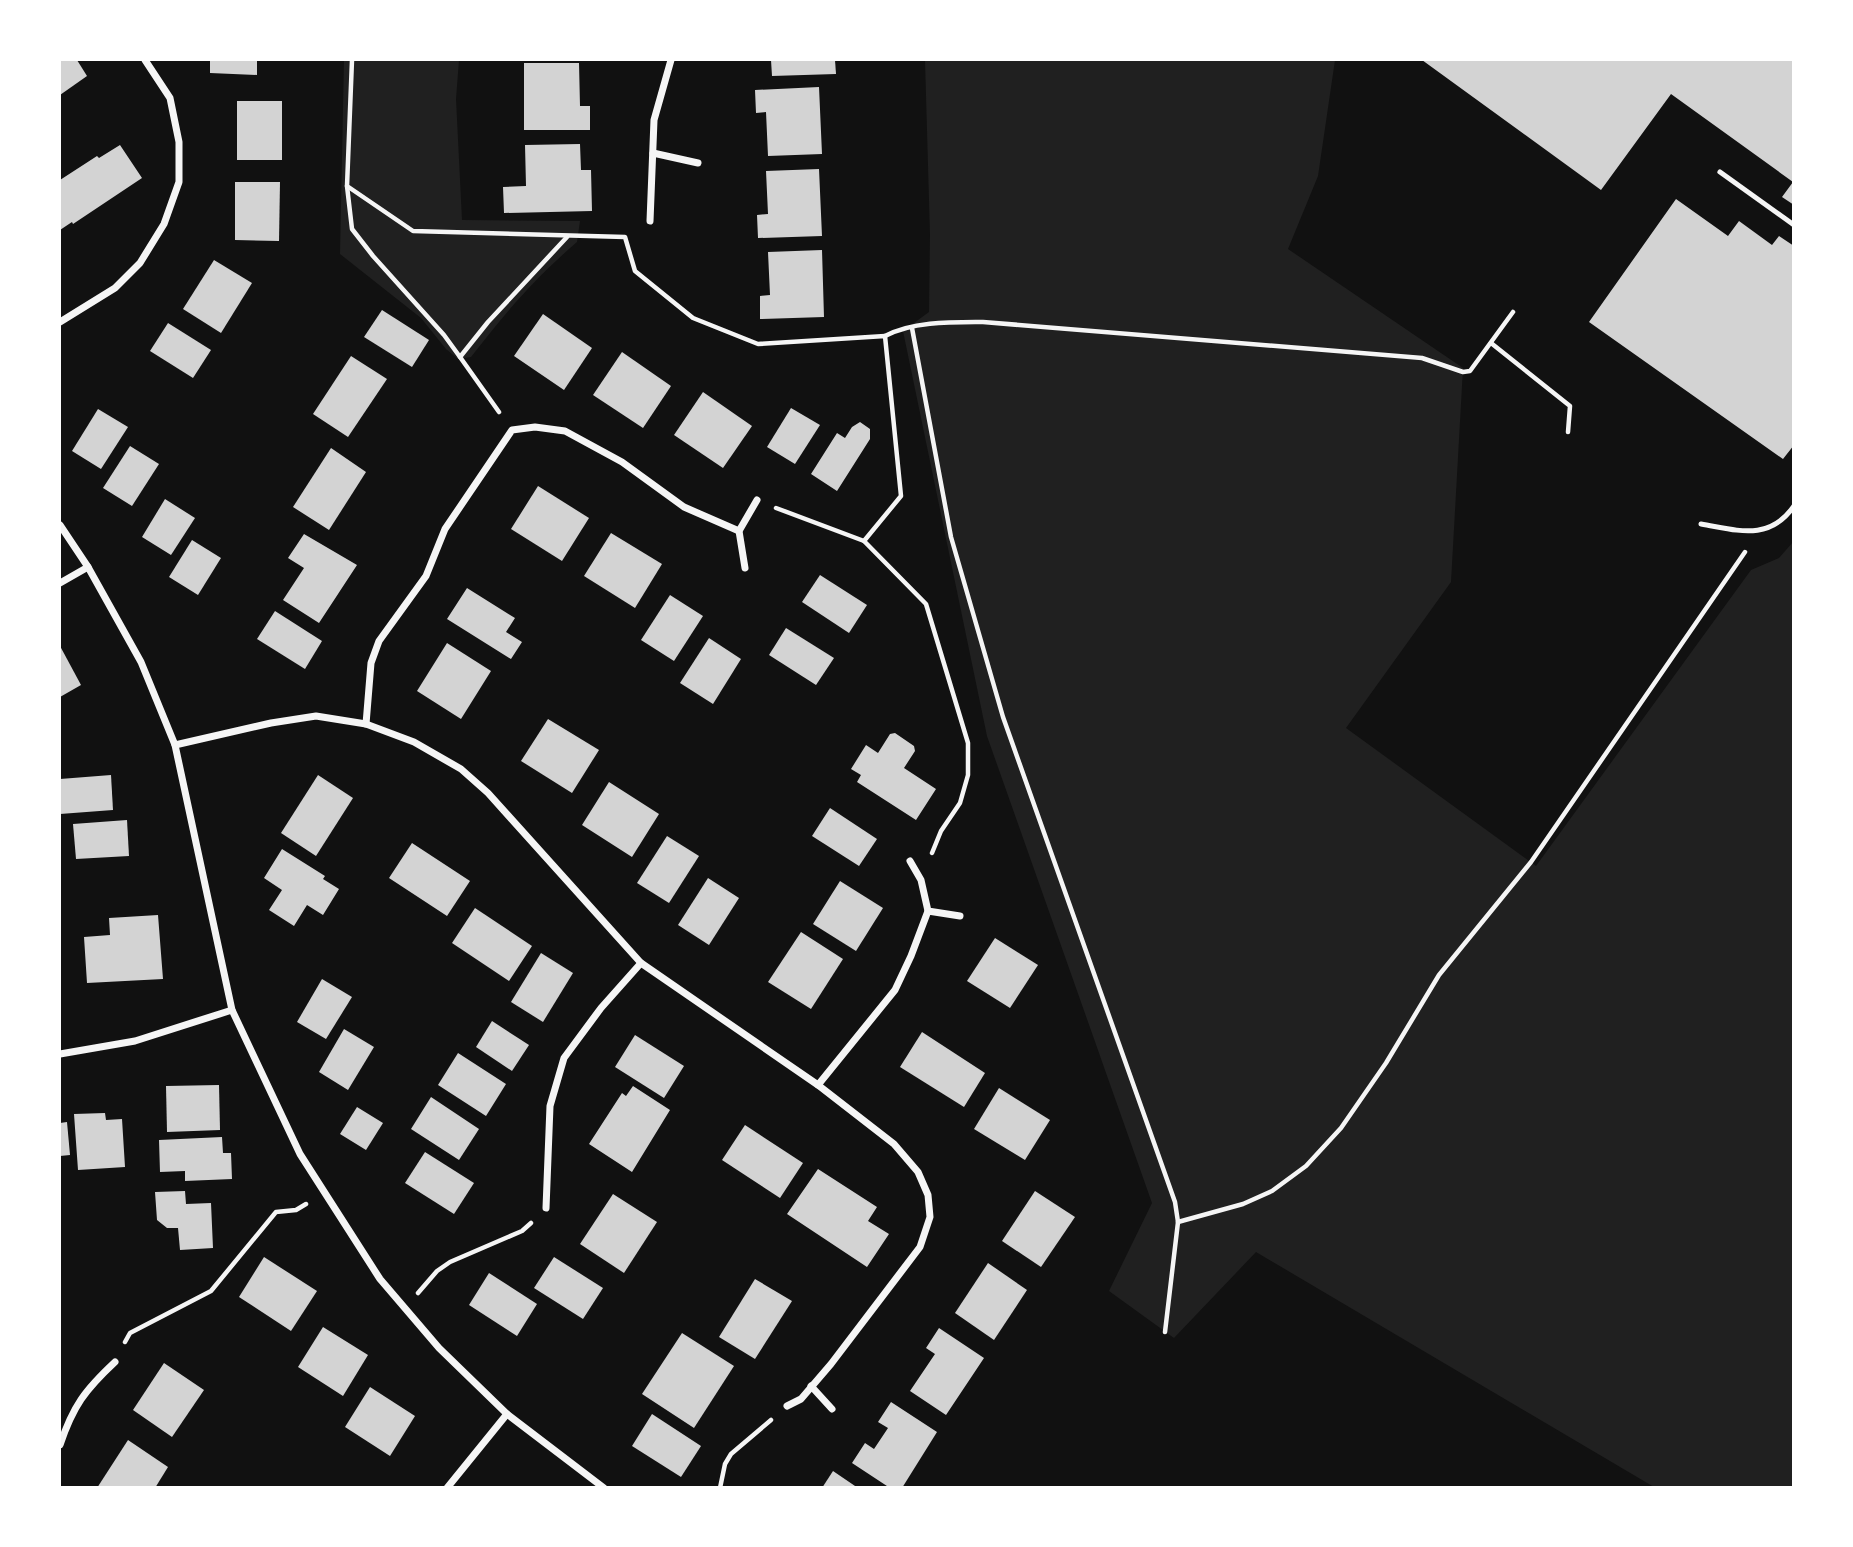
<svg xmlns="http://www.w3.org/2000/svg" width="1853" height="1547" viewBox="0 0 1853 1547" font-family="Karla,sans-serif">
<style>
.green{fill:#202020}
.building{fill:#d3d3d3}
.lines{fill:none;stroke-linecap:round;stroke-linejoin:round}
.path{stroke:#f5f5f5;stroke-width:4.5}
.service{stroke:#f5f5f5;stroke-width:5}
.minor{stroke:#f5f5f5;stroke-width:7}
</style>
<rect width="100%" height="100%" fill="#111"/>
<g class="green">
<path d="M 344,60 L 459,60 L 456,99 L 462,220 L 580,221 L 577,242 C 533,280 506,312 471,357 L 458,359 L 446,349 L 421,318 L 340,254 Z"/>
<polygon points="925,60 1335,60 1318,176 1288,249 1463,368 1451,582 1346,728 1536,866 1751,570 1779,558 1793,542 1793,1487 1654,1487 1256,1252 1174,1338 1109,1291 1152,1203 987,736 903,331 929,312 930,235"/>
</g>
<g class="building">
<polygon points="60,60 77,60 87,76 60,95"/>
<polygon points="210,60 257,60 257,75 210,73"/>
<polygon points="771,60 835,60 836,74 772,76"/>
<polygon points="1422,60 1794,60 1794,205 1782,197 1793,182 1671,94 1601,190"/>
<polygon points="524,63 579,63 580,106 590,106 590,130 524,130"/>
<polygon points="819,87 822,154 768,156 766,112 756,113 755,90"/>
<rect x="237" y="101" width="45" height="59"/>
<polygon points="580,144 581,170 591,170 592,211 504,213 503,187 526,186 525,145"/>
<polygon points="120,145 142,178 73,224 72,222 60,230 60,180 97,156 99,158"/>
<polygon points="819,169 822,236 758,238 757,215 768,214 766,171"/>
<polygon points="235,182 280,182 279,241 235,240"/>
<polygon points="1676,199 1728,236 1739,221 1772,245 1779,236 1794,246 1794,445 1783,459 1589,322"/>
<polygon points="822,250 824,317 760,319 760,296 770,295 768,252"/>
<polygon points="214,260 252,283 221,333 183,309"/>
<polygon points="382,310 429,340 412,367 364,337"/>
<polygon points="543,314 592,348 564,390 514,356"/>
<polygon points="168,323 211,350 193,378 150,351"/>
<polygon points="622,352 671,386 643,428 593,395"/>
<polygon points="351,356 387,379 348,437 313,414"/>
<polygon points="703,392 752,426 723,468 674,435"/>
<polygon points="791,408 820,425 795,464 767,447"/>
<polygon points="98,409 128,427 101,469 72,451"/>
<polygon points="860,422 870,429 870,439 837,491 811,474 837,433 845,438 852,427"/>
<polygon points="130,446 159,464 132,506 103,488"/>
<polygon points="331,448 366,472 329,530 293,507"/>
<polygon points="538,486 589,518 562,561 511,529"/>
<polygon points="165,499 195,518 171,555 142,537"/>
<polygon points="611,533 662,564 635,608 584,576"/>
<polygon points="304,534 357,565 319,623 283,600 304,568 288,558"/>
<polygon points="192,540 221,558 198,595 169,577"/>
<polygon points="820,575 867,605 849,633 802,602"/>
<polygon points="467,588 515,618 506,632 522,642 511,659 447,619"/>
<polygon points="670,595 703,616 674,661 641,640"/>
<polygon points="275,611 322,641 305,669 257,639"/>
<polygon points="786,628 834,658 816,685 769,655"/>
<polygon points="709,638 741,659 713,704 680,683"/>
<polygon points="447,643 491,671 461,719 417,691"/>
<polygon points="60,646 81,685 60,697"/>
<polygon points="548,719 599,750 572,793 521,761"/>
<polygon points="895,733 914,746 915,751 904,768 936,789 916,820 857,782 861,775 851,769 866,745 878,753 890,734"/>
<polygon points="111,775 113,810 60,814 60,779"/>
<polygon points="318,775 353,798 316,856 281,833"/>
<polygon points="609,782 659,814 632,857 582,825"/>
<polygon points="830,808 877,839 859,866 812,836"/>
<polygon points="127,820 129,856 76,859 73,824"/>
<polygon points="667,836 699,856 669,903 637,883"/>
<polygon points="412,843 470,881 447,916 389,878"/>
<polygon points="282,849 325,876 323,879 339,889 323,915 307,905 294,926 269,910 282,890 264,878"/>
<polygon points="708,878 739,898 709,945 678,925"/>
<polygon points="840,881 883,908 856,951 813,924"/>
<polygon points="475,908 532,946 509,981 452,943"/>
<polygon points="158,915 163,979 87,983 84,937 110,935 109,918"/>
<polygon points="801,932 843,959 811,1009 768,982"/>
<polygon points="995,938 1038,965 1010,1008 967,981"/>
<polygon points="541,953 573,973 543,1022 511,1002"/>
<polygon points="322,979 352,997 326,1039 297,1022"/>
<polygon points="492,1021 529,1045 512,1071 476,1047"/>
<polygon points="344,1029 374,1047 348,1090 319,1072"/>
<polygon points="922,1032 985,1073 964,1107 900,1067"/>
<polygon points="635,1035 684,1066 664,1098 615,1067"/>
<polygon points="458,1053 506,1084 486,1116 438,1085"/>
<polygon points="219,1085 220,1130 167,1132 166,1086"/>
<polygon points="633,1086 670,1110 632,1172 589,1144 622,1093 626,1096"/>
<polygon points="999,1088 1050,1120 1025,1160 974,1129"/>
<polygon points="431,1097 479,1129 459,1160 411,1129"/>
<polygon points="357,1107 383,1123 366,1150 340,1134"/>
<polygon points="105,1113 106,1120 122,1119 125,1167 78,1170 74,1114"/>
<polygon points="67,1122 70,1155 60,1156 60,1123"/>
<polygon points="745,1125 803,1163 780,1198 722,1160"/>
<polygon points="222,1137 223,1153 231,1153 232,1179 185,1181 185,1171 160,1172 159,1140"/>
<polygon points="425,1152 474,1183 454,1214 405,1183"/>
<polygon points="818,1169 877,1207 868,1221 889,1234 867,1267 787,1214"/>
<polygon points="185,1191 186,1204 211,1203 213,1248 180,1250 178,1228 167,1228 157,1220 155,1192"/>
<polygon points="1035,1191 1075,1217 1041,1267 1002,1241"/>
<polygon points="613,1194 657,1222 624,1273 580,1244"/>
<polygon points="264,1257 317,1291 291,1331 239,1297"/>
<polygon points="554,1257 603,1288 583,1319 534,1288"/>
<polygon points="988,1263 1027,1290 994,1340 955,1313"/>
<polygon points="489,1273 537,1304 517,1336 469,1305"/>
<polygon points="755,1279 792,1301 755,1359 719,1337"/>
<polygon points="323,1327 368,1355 343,1396 298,1367"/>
<polygon points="939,1328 984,1358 946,1415 910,1391 935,1354 926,1348"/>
<polygon points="682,1333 734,1366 694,1428 642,1394"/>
<polygon points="164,1363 204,1390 172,1437 133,1410"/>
<polygon points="370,1387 415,1416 390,1456 345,1427"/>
<polygon points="891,1402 937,1432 902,1488 890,1488 852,1463 865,1443 874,1449 888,1428 878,1422"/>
<polygon points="652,1414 701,1446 681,1477 632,1446"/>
<polygon points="128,1440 168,1467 155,1488 97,1488"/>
<polygon points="833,1471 858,1488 822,1488"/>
</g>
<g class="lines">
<g class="path">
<polyline points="352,60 347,186 413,231 625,237 635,271 693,318 758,344 885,336 901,496 864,541 926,604 968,743 968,775 960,803 941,831 932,853"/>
<polyline points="347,186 352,229 373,256 444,335 460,357"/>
<polyline points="912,328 951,537 1003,717 1175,1202 1178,1222 1165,1332"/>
<path d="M 885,336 C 913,321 952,322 983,322 L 1422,358 L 1463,372 L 1470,371 L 1513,312"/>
<polyline points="1491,343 1570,406 1568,432"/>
<polyline points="499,412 460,357 488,322 567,237"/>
<polyline points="776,508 864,541"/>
<polyline points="1178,1222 1243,1204 1272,1191 1306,1166 1341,1128 1386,1063 1439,975 1531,862 1745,552"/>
<polyline points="418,1293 437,1271 450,1262 522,1231 531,1223"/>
<polyline points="125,1342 130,1333 211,1291 276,1212 296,1210 306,1204"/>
<polyline points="720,1488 725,1464 731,1454 771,1420"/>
</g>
<g class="service">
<polyline points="1720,172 1794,225"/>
<path d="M 1701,524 C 1737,530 1769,542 1794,506"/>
</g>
<g class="minor">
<polyline points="653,153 698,163"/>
<polyline points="650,221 654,120 671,60"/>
<polyline points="60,322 115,288 140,263 164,224 179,182 179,142 170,98 145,60"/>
<polyline points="60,525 88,567 141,662 175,745 232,1010 300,1154 380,1279 439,1348 507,1414 604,1488"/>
<polyline points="745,568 739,531 757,500"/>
<polyline points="60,583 88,567"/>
<polyline points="366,724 371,663 379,641 426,576 445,529 512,430 535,427 565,431 622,462 684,507 739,531"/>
<polyline points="175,745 271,723 316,716 366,724 414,742 461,769 488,793 641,963 818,1085 894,1144 918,1172 928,1195 930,1217 920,1247 831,1364 801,1399 787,1406"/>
<polyline points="910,861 921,880 928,911 960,916"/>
<polyline points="60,1054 135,1041 232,1010"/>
<polyline points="818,1085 895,990 911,956 928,911"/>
<polyline points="546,1208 550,1106 564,1058 601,1008 641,963"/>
<polyline points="811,1386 832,1409"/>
<path d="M 60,1445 C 73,1406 85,1390 115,1362"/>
<polyline points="447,1488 507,1414"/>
</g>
</g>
<rect width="1853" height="1547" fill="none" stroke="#ffffff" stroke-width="122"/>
</svg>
